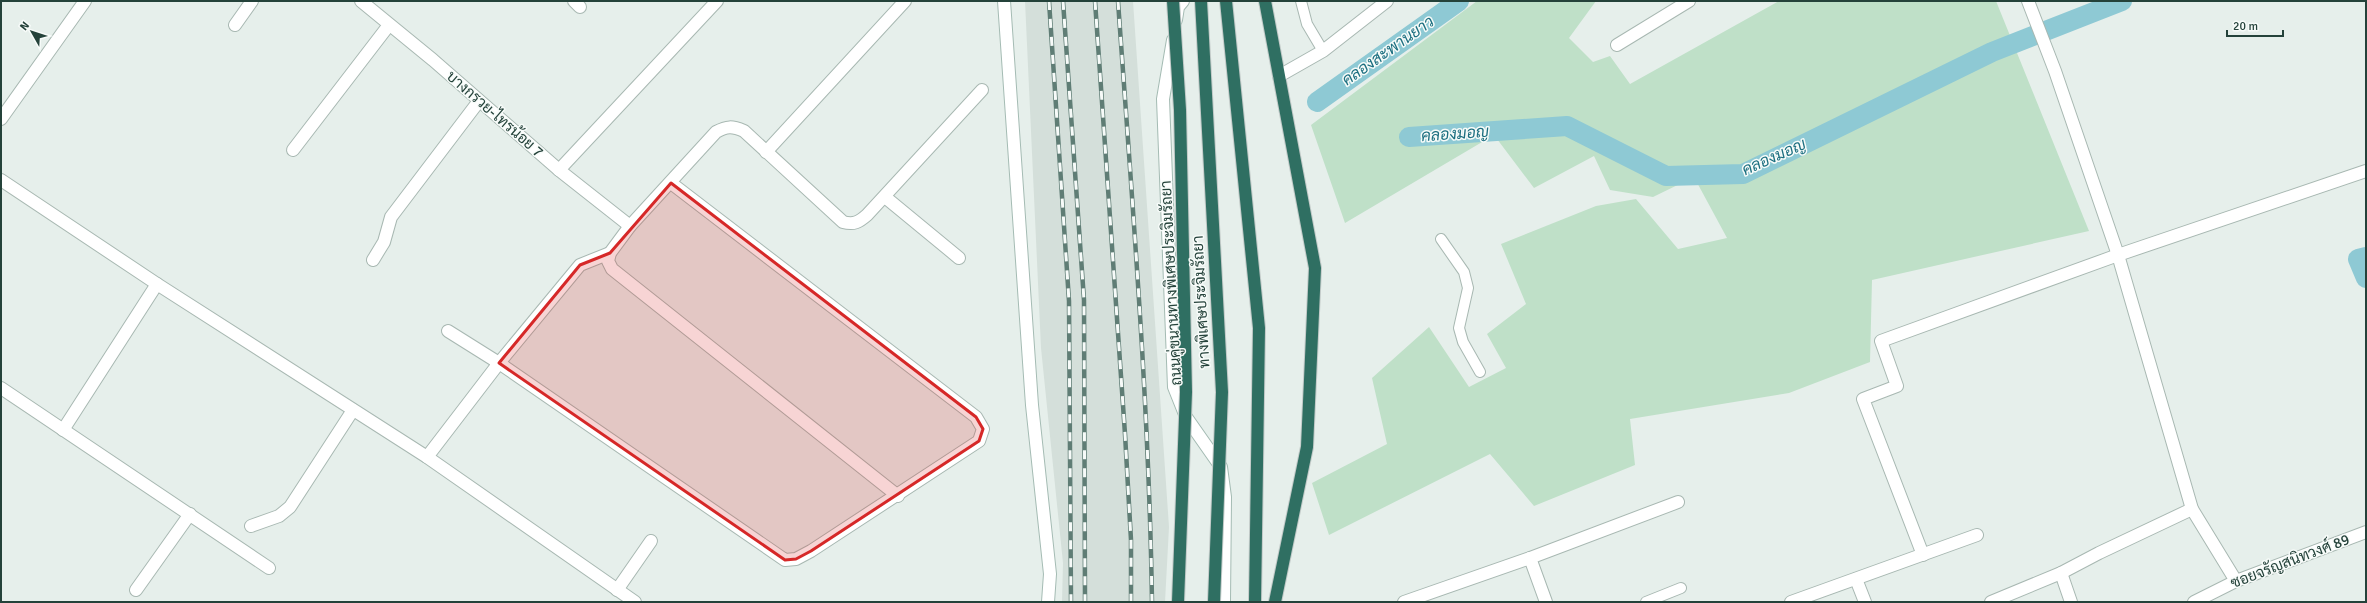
<svg xmlns="http://www.w3.org/2000/svg" width="2367" height="603" viewBox="0 0 2367 603" font-family="Signika,Sarabun,sans-serif">
<style>
.built{fill:#d4dfda}
.green{fill:#bfe0c8}
.lines{fill:none;stroke-linecap:round;stroke-linejoin:round}
.canal{stroke:#8ec9d4;stroke-width:20}
.service-casing{stroke:#a8b8b2;stroke-width:12}
.minor-casing{stroke:#a8b8b2;stroke-width:14}
.secondary-casing{stroke:#a4bbb3;stroke-width:14}
.motorway-casing{stroke:#c2cac8;stroke-width:14}
.service{stroke:#fff;stroke-width:10}
.minor{stroke:#fff;stroke-width:12}
.secondary{stroke:#fff;stroke-width:12}
.motorway{stroke:#2f6f62;stroke-width:12}
.rail-casing{stroke:#5f7d75;stroke-width:4.5}
.rail{stroke:#f7fbf9;stroke-width:3;stroke-dasharray:9;stroke-linecap:butt}
.motorway-bridge-casing{stroke:#c2cac8;stroke-width:14;stroke-linecap:butt}
.motorway-bridge{stroke:#2f6f62;stroke-width:12}
.marked{fill:#d62828;fill-opacity:0.2;stroke:#d62828;stroke-width:3;stroke-linejoin:round}
.labels{text-anchor:middle;dominant-baseline:central;stroke-width:3;stroke-linejoin:round;paint-order:stroke}
.street-label{font-size:15px;fill:#24423a;stroke:#f7fbf9}
.water-label{font-size:16px;font-style:italic;fill:#1c6f80;stroke:#f7fbf9}
</style>
<rect width="100%" height="100%" fill="#e6efeb"/>
<polygon class="built" points="1025,1 1133,1 1169,527 1165,602 1062,602 1063,563 1041,348"/>
<polygon class="green" points="1477,1 1596,1 1569,38 1593,62 1610,56 1630,84 1779,1 1996,1 2089,231 1872,280 1870,362 1789,393 1630,419 1635,465 1534,506 1490,454 1329,535 1312,483 1387,444 1372,378 1429,327 1469,387 1506,368 1487,334 1526,304 1501,244 1596,206 1636,199 1678,249 1727,238 1694,177 1653,197 1610,190 1594,156 1534,188 1494,135 1345,223 1311,125"/>
<g class="lines">
<g class="canal">
<polyline points="1317,102 1459,1"/>
<polyline points="1409,137 1567,126 1666,176 1743,174 1992,52 2122,1"/>
<polyline points="2366,257 2358,259 2366,278"/>
</g>
<defs>
<g id="service">
<polyline points="1301,1 1307,24 1323,51"/>
<polyline points="1441,239 1464,272 1468,288 1459,328 1463,342 1480,372"/>
<polyline points="1646,602 1681,588"/>
</g>
<g id="minor">
<polyline points="361,1 433,60 559,170 630,226"/>
<polyline points="574,1 580,7"/>
<polyline points="2028,1 2055,71 2118,255 2192,509 2236,581"/>
<polyline points="235,25 252,1"/>
<polyline points="1617,45 1689,1"/>
<polyline points="1279,76 1323,51 1387,1"/>
<polyline points="1,119 85,1"/>
<polyline points="293,150 389,25"/>
<polyline points="766,152 905,1"/>
<polyline points="559,170 717,1"/>
<polyline points="1,180 157,284 427,457 635,602"/>
<polyline points="885,197 959,258"/>
<polyline points="610,253 580,265 499,363 785,560 796,559 811,551 979,441 983,429 976,417 671,183"/>
<polyline points="373,260 384,242 391,217 479,101"/>
<polyline points="1,388 269,568"/>
<polyline points="63,430 157,284"/>
<polyline points="427,457 499,363 448,331"/>
<path d="M 898,496 L 612,269 L 608,261 L 610,253 L 630,226 L 716,132 C 727,126 732,126 744,131 L 843,222 C 854,225 859,222 867,215 L 982,90"/>
<polyline points="251,526 279,516 290,507 353,410"/>
<polyline points="1923,555 1863,399 1897,386 1881,341 2118,255 2366,171"/>
<polyline points="1530,558 1546,602"/>
<polyline points="2061,573 2071,602"/>
<polyline points="1856,579 1865,602"/>
<polyline points="136,590 190,514"/>
<polyline points="617,590 651,541"/>
<polyline points="1404,602 1530,558 1678,502"/>
<polyline points="1791,602 1977,535"/>
<polyline points="1991,602 2061,573 2099,553 2192,509"/>
<polyline points="2194,602 2236,581 2366,532"/>
</g>
<g id="secondary">
<polyline points="1004,1 1032,405 1050,574 1048,602"/>
<polyline points="1176,20 1178,7 1183,1"/>
<polyline points="1173,40 1163,99 1174,387 1186,417 1221,467 1225,497 1224,602"/>
</g>
<g id="motorway">
<polyline points="1226,1 1259,328 1255,602"/>
<polyline points="1265,1 1315,268 1307,447 1275,602"/>
</g>
</defs>
<use href="#service" class="service-casing"/>
<use href="#minor" class="minor-casing"/>
<use href="#secondary" class="secondary-casing"/>
<use href="#motorway" class="motorway-casing"/>
<use href="#service" class="service"/>
<use href="#minor" class="minor"/>
<use href="#secondary" class="secondary"/>
<use href="#motorway" class="motorway"/>
<defs>
<g id="rail">
<polyline points="1049,1 1069,301 1071,602"/>
<polyline points="1063,1 1084,300 1085,602"/>
<polyline points="1095,1 1125,434 1131,540 1131,602"/>
<path d="M 1118,1 C 1132,201 1149,401 1152,602"/>
</g>
</defs>
<use href="#rail" class="rail-casing"/>
<use href="#rail" class="rail"/>
<defs>
<g id="motorway-bridge">
<polyline points="1173,1 1180,110 1186,392 1178,602"/>
<polyline points="1201,1 1222,392 1214,602"/>
</g>
</defs>
<use href="#motorway-bridge" class="motorway-bridge-casing"/>
<use href="#motorway-bridge" class="motorway-bridge"/>
</g>
<path class="marked" d="M 671,183 L 976,417 L 983,429 L 979,441 L 811,551 L 796,559 L 785,560 L 499,363 L 580,265 L 610,253 Z"/>
<g class="labels">
<g class="street-label">
<text transform="translate(495 114) rotate(41)">บางกรวย-ไทรน้อย 7</text>
<text transform="translate(1171 283) rotate(-93)">ถนนคู่ขนานทางพิเศษประจิมรัถยา</text>
<text transform="translate(1201 302) rotate(-93)">ทางพิเศษประจิมรัถยา</text>
<text transform="translate(2290 561) rotate(-21)">ซอยจรัญสนิทวงศ์ 89</text>
</g>
<g class="water-label">
<text transform="translate(1388 51) rotate(-35)">คลองสะพานยาว</text>
<text transform="translate(1455 134) rotate(-4)">คลองมอญ</text>
<text transform="translate(1774 157) rotate(-24)">คลองมอญ</text>
</g>
</g>
<rect width="2367" height="603" fill="none" stroke="#24423a" stroke-width="4"/>
<g transform="translate(32 32) rotate(309)" stroke="#f7fbf9" stroke-width="3" paint-order="stroke">
<path d="M0-3L7 15L0 10L-7 15Z" fill="#24423a"/>
<text y="-6" font-size="11" font-weight="bold" text-anchor="middle" fill="#24423a">N</text>
</g>
<path d="M2227 30v6h56v-6" fill="none" stroke="#24423a" stroke-width="2"/>
<text x="2233" y="30" font-size="12" fill="#24423a" stroke="#f7fbf9" stroke-width="3" paint-order="stroke">20 m</text>
</svg>
